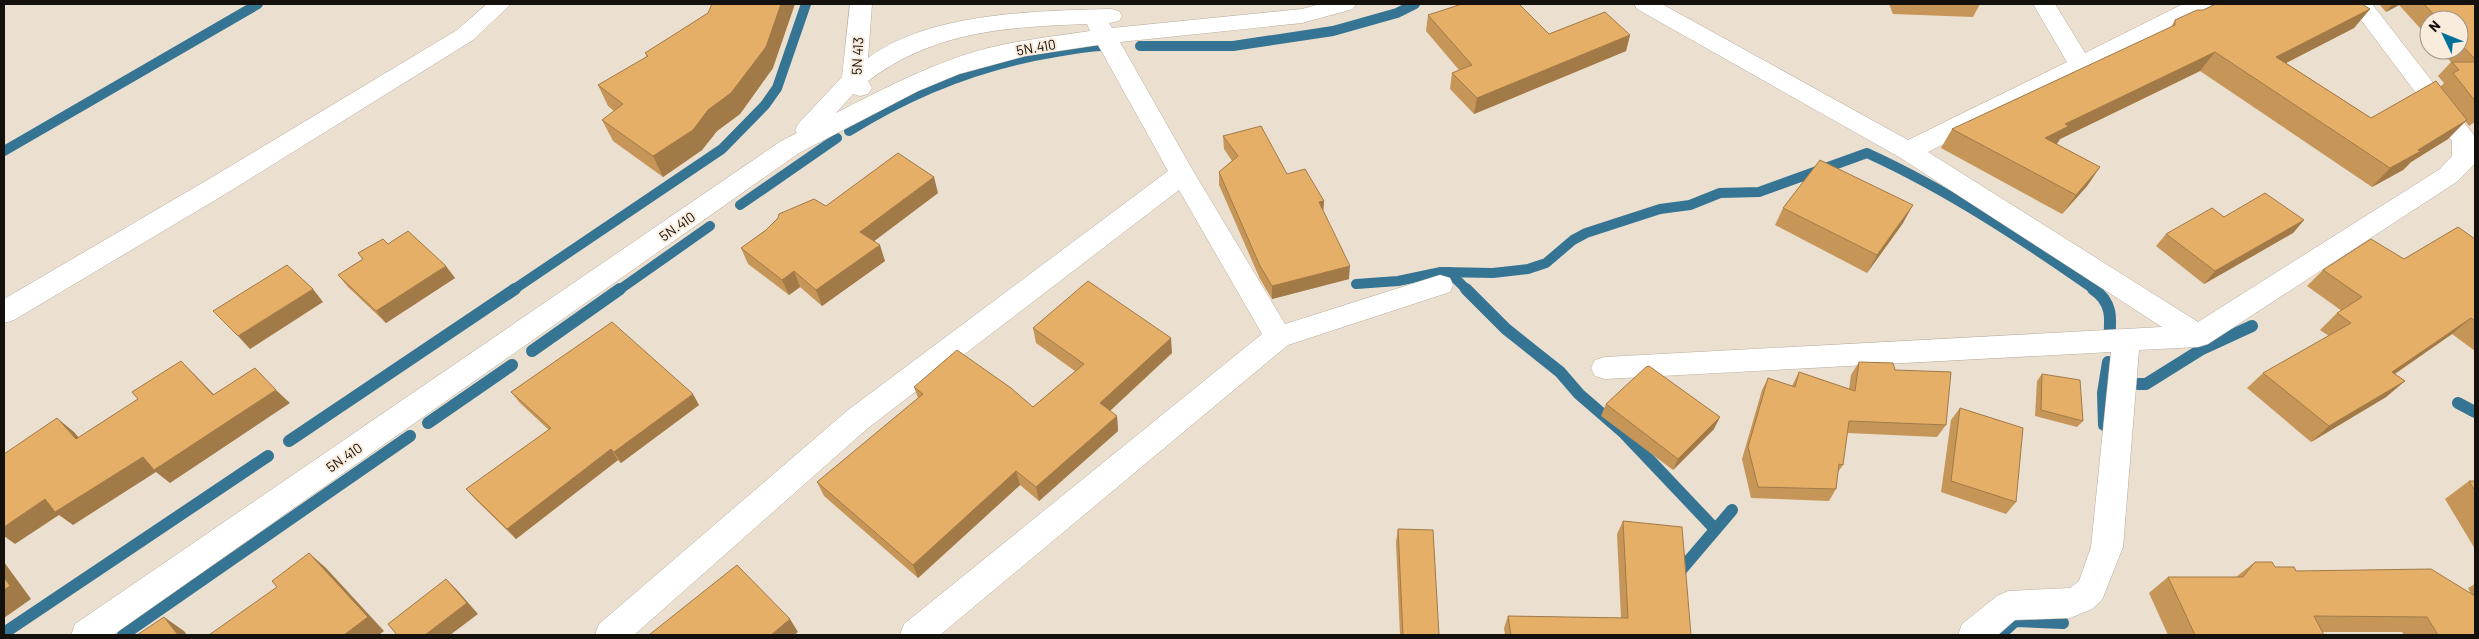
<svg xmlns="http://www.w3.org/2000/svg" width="2479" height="639" viewBox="0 0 2479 639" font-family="Barlow,sans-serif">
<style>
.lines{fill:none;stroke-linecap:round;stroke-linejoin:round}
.stream-far1{stroke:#367494;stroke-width:10}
.stream{stroke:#367494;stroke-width:12}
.minor-casing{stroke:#b8ac9d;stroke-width:1}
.minor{fill:#fff;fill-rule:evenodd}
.wall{fill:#c69659}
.shaded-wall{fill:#a17a48}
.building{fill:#e6af67;stroke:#a17a48}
.labels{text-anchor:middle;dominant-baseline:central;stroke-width:4;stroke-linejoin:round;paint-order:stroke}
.street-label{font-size:14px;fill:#14100b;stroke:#f9ecdc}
</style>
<rect width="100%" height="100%" fill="#ebdfcf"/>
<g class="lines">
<g class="stream-far1">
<polyline points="1140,46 1233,46 1333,31 1397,13 1415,4"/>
<path d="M 849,131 C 913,91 981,64 1056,52 C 1071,50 1087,46 1102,46"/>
<polyline points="4,151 258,4"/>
<polyline points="740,205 837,138"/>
<polyline points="1449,272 1467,290"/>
<path d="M 1356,284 L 1398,281 L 1441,272 L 1493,273 L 1528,269 L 1546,263 L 1573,240 L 1586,233 L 1660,209 L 1690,205 L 1720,193 L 1759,192 L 1867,153 C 1948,190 2022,239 2095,290"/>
<polyline points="513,290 722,149 765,105 777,88 806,4"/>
<polyline points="619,290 710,226"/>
</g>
<g class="stream">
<polyline points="1466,289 1506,329 1560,372 1579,394 1624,433 1715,529"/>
<path d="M 2093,289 C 2113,302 2111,319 2109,340"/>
<polyline points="532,351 620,289"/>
<polyline points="2138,384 2146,384 2202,349 2252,326"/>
<polyline points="2458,403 2475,412"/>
<polyline points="428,423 512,365"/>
<polyline points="2104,425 2103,393 2108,362"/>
<polyline points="289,441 515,289"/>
<polyline points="1675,577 1732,510"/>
<polyline points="4,633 268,456"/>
<polyline points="123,635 410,436"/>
<polyline points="2000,635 2015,621 2063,623"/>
</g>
<defs>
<g id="minor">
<polygon points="487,4 511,4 473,40 227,193 14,320 4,323 4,299 209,179 457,30"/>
<path d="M 850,4 L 872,4 L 868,58 C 930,12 1037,11 1111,9 L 1119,11 L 1122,16 L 1119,21 L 1109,23 L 1112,28 L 1302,9 L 1320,4 L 1356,4 L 1353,9 L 1302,23 L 1120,42 L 1192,169 L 1285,324 L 1440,275 L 1450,278 L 1453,285 L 1450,292 L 1288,345 L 940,635 L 900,635 L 904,624 L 1262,334 L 1179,190 L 868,428 L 634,635 L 595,635 L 599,624 L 848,410 L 1168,171 L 1098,45 L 1025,56 L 959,74 L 918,91 L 799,153 L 113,635 L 71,635 L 75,624 L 781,141 L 797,133 L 795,130 L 798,124 L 842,77 ZM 1087,24 L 1090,31 C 1056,36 1021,40 988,48 C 934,62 885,88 836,113 L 853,94 L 860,96 L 868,94 L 872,88 L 868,81 C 934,31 1006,27 1087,24 Z"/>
<polygon points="1634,4 1662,4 1908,140 2067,62 2033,4 2055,4 2085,53 2183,4 2212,4 2209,9 1928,152 2198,322 2440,169 2452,156 2452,141 2349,4 2372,4 2473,134 2475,138 2475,163 2458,181 2208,344 2198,347 2139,350 2123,547 2102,600 2092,609 2070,618 2015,620 1998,635 1958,635 1962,624 1997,596 2008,591 2070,588 2079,581 2091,547 2111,352 1605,379 1595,376 1591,368 1595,360 1605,357 2162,327 1899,157 1637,9"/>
</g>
</defs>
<use href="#minor" class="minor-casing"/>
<use href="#minor" class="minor"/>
</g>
<g class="wall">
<polygon points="1889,4 1980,4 1973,17 1893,14"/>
<polygon points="2379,4 2475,4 2475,122 2469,126 2465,121 2448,139 2411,162 2403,170 2372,187 2200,71 2060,139 2057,144 2100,167 2087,186 2062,214 1941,148 1952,129 2171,27 2175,20 2370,9 2354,28 2286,63 2371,118 2441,86 2444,83 2438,76 2451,62 2440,50 2459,50 2459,20 2429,20 2429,38 2399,5 2386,12"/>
<polygon points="1428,15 1549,34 1630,35 1626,51 1474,114 1450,89 1452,73 1459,70 1426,31"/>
<polygon points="645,53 773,68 740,114 717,131 702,150 663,177 613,141 602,120 614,111 608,106 598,85 647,57"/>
<polygon points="1223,136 1287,174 1324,201 1323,211 1349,279 1272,299 1260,279 1219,185 1219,172 1232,161 1224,149"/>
<polygon points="938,193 874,241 885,261 822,306 800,287 789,295 748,264 741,248 766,230 778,218 826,206"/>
<polygon points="1783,208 1903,223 1867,273 1775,225"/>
<polygon points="2224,217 2304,220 2293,233 2204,284 2156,246 2166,234"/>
<polygon points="2475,239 2475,351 2452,334 2395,374 2405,381 2386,397 2311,442 2247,388 2263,373 2329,336 2320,330 2337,313 2342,311 2307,286 2323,270 2404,259"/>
<polygon points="388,244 455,278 386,323 348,287 338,275 363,259 358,253"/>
<polygon points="1033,328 1172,353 1110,411 1117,416 1118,431 1039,501 1020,485 918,578 824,496 817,482 918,398 914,387 1033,407 1075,371 1036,343"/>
<polygon points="1859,362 1895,370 1946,425 1937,437 1847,433 1843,465 1838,472 1836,489 1829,501 1751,498 1742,459 1762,390 1768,378 1792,386 1799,372 1849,389 1851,375"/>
<polygon points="2042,374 2083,421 2077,427 2035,416 2037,381"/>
<polygon points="511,392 699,405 621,463 618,460 516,539 476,500 466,489 549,430 520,403"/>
<polygon points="1606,404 1714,429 1673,470 1601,416"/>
<polygon points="1960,408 2016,502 2006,514 1941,492 1951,420"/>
<polygon points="2469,481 2475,481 2475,549 2445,499"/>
<polygon points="1623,521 1691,635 1505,635 1504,628 1508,616 1621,618 1617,534"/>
<polygon points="1398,529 1439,635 1400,635 1396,542"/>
<polygon points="2255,562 2275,567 2296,571 2471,594 2468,588 2475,584 2475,635 2404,635 2402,632 2322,632 2324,635 2168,635 2149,593 2168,577 2236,577"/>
</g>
<g class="shaded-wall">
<polygon points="781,4 795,4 773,68 740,114 717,131 702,150 663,177 653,156 708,110"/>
<polygon points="2393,4 2400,4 2399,5 2386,12"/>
<polygon points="2370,9 2354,28 2261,76 2276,57"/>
<polygon points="1630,35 1626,51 1474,114 1477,98"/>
<polygon points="2215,52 2200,71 2060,139 2056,145 2045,138 2065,124"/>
<polygon points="2467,120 2448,139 2411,162 2403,170 2372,187 2390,168 2418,150"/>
<polygon points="2100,167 2087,186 2062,214 2076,195"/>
<polygon points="934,177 938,193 865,248 860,232"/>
<polygon points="1324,201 1323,214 1319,202"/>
<polygon points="1913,205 1903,223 1867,273 1877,255"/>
<polygon points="2304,220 2293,233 2204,284 2215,271"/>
<polygon points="880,245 885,261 822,306 816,290"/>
<polygon points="446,266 455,278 386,323 376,311"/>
<polygon points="1350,266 1349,279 1272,299 1272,286"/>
<polygon points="794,271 800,287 789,295 782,280"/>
<polygon points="313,289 323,302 250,349 238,336"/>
<polygon points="2471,318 2452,334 2374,388 2392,372"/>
<polygon points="1171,338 1172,353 1102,418 1100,403"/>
<polygon points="181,361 195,375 227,408 213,395"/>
<polygon points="2405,381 2386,397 2311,442 2329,426"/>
<polygon points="276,390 290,403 170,483 156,472 73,525 59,515 15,544 4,536 4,527 45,499"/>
<polygon points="693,394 699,405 621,463 614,452"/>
<polygon points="1117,416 1118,431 1039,501 1036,487"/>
<polygon points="1720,417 1714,429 1673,470 1678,459"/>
<polygon points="57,418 74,432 92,453 76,439"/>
<polygon points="611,449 618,460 516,539 507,529"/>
<polygon points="1016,471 1020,485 918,578 913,565"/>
<polygon points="309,553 326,568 384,631 379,635 344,635"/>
<polygon points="4,562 31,599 4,618"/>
<polygon points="446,579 457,590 478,614 450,635 425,635"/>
<polygon points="164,617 184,631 187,635 178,635"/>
<polygon points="790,619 798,632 794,635 771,635"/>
</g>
<g class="building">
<polygon points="712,4 781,4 766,47 731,93 708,110 693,130 653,156 602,120 623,104 598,85 648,56 645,53 708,13"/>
<polygon points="1462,4 1519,4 1549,34 1605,12 1630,35 1477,98 1452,73 1472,65 1428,15"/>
<polygon points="2216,4 2362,4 2370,9 2276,57 2371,118 2436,81 2467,120 2418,150 2421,151 2390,168 2215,52 2065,124 2069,126 2045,138 2100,167 2076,195 1952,129 2175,25 2175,20 2197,10 2203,10"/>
<polygon points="2424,4 2475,4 2475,59 2459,42 2459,20 2439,20"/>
<polygon points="2452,62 2475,62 2475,101 2453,73 2459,70"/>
<polygon points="1261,126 1287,174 1305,169 1324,201 1319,202 1350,266 1272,286 1260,266 1219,172 1238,156 1223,136"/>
<polygon points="898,153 934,177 860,232 880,245 816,290 794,271 782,280 741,248 766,230 778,218 779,214 814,199 826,206"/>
<polygon points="1820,160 1913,205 1877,255 1783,208"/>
<polygon points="2265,193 2304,220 2215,271 2166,234 2212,208 2224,217"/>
<polygon points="2458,227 2475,239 2475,321 2471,318 2392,372 2405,381 2329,426 2263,373 2351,323 2337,313 2362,297 2323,270 2371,239 2404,259"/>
<polygon points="408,231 446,266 376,311 338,275 363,259 358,253 383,239 388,244"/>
<polygon points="287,265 313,289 238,336 213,311"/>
<polygon points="1088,281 1171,338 1100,403 1117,416 1036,487 1016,471 913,565 817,482 923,394 914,387 957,350 1011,388 1033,407 1084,364 1033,328"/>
<polygon points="612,322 693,394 614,452 611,449 507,529 466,489 551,428 511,392"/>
<polygon points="181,361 213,395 255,368 276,390 154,470 143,457 55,512 45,499 4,527 4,454 57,418 76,439 138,399 132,392"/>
<polygon points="1859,362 1893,363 1895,370 1951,372 1946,425 1849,421 1843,465 1839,464 1836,489 1758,487 1748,447 1768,378 1795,387 1799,372 1855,391"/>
<polygon points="1649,366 1720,417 1678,459 1606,404 1646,367"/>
<polygon points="2042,374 2080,380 2083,421 2041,410"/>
<polygon points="1960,408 2023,428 2016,502 1951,481"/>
<polygon points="2469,481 2475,481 2475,491"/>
<polygon points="1623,521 1682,527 1691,635 1511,635 1508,616 1628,618"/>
<polygon points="1398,529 1433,530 1439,635 1403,635"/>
<polygon points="309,553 368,617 344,635 209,635 277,587 272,581"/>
<polygon points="2255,562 2272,562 2275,567 2294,567 2296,571 2431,569 2475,596 2475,635 2438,635 2427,617 2314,616 2324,635 2195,635 2168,577 2243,577"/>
<polygon points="737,565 790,619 771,635 649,635"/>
<polygon points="4,577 10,586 4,590"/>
<polygon points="446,579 467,603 425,635 397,635 388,624"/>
<polygon points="164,617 178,635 137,635"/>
</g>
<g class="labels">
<g class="street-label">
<text transform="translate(1036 47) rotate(-10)">5N.410</text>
<text transform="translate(857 56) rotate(-87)">5N 413</text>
<text transform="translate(677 226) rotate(-35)">5N.410</text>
<text transform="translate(344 457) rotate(-35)">5N.410</text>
</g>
</g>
<rect width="2479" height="639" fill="none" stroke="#14100b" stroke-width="10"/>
<g transform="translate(2444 35) rotate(313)"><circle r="24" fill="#f9ecdc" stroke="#9d9488"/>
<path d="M0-4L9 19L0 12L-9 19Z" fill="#006f9a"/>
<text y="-8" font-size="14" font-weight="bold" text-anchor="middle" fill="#14100b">N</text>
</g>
</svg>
